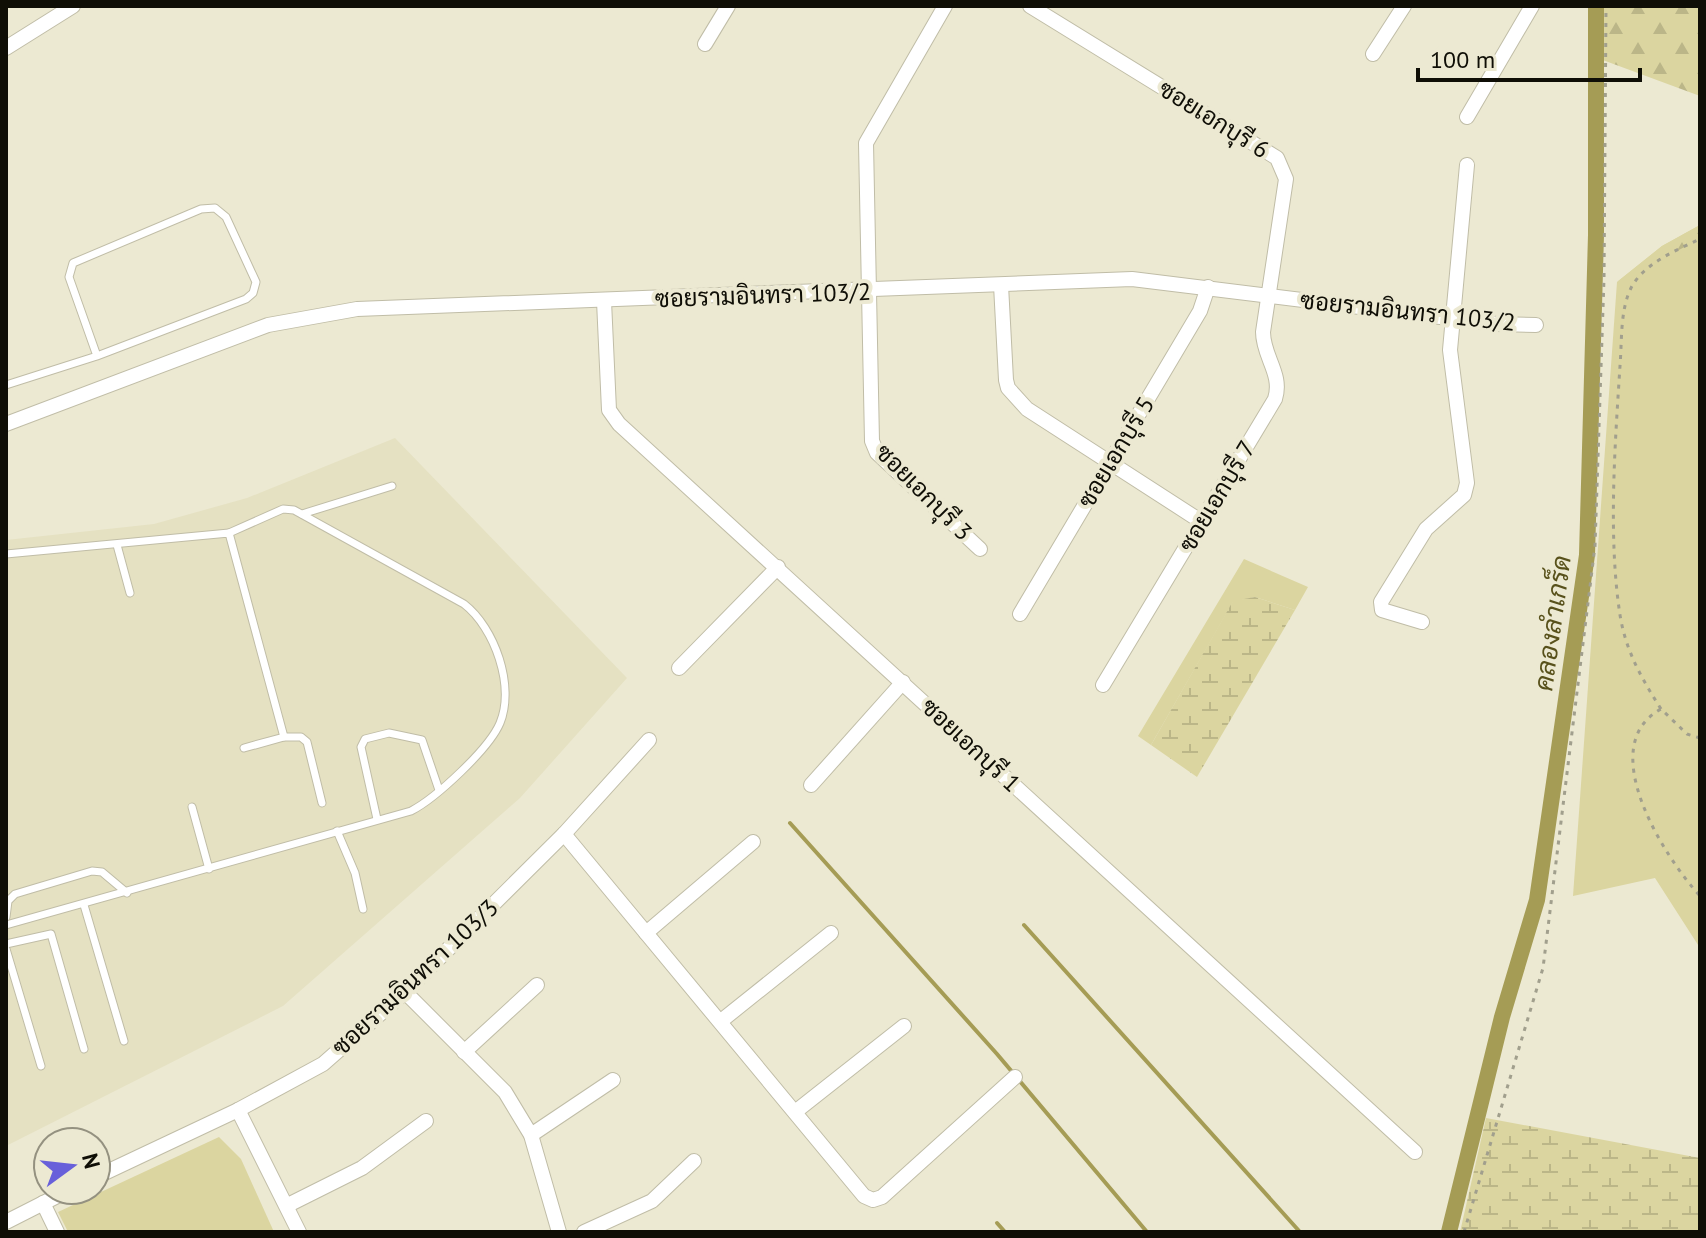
<svg xmlns="http://www.w3.org/2000/svg" width="1706" height="1238" viewBox="0 0 1706 1238" font-family="'PT Sans',Sarabun,sans-serif">
<style>
.built{fill:#e5e1c2}
.green{fill:#dbd5a0}
.forest{fill:url(#forest-firs)}
.wetland{fill:url(#wetland-marsh)}
.lines{fill:none;stroke-linecap:round;stroke-linejoin:round}
.stream{stroke:#a59c55;stroke-width:4}
.canal{stroke:#a59c55;stroke-width:16}
.lane-casing{stroke:#c0bda7;stroke-width:9}
.street-casing{stroke:#c0bda7;stroke-width:16}
.path{stroke:#a19f8d;stroke-width:3;stroke-dasharray:4 6;stroke-linecap:butt}
.lane{stroke:#fff;stroke-width:7}
.street{stroke:#fff;stroke-width:14}
.labels{text-anchor:middle;dominant-baseline:central;stroke-width:8;stroke-linejoin:round;paint-order:stroke}
.street-label{font-size:24px;fill:#0f0e06;stroke:#ece9d2}
.water-label{font-size:26px;font-style:italic;fill:#58511b;stroke:#ece9d2}
</style>
<defs>
<pattern id="forest-firs" width="22" height="20" patternUnits="userSpaceOnUse" patternTransform="scale(2)"><rect width="22" height="20" fill="#dbd5a0"/><path d="M5 1l3.5 6h-7zM16 11l3.5 6h-7z" fill="#bbb688"/></pattern>
<pattern id="wetland-marsh" width="20" height="14" patternUnits="userSpaceOnUse" patternTransform="scale(2)"><rect width="20" height="14" fill="#dbd5a0"/><path d="M1 5h8M5 5V1M11 12h8M15 12V8" fill="none" stroke="#bbb688"/></pattern>
</defs>
<rect width="100%" height="100%" fill="#ece9d2"/>
<polygon class="built" points="395,438 627,678 520,798 283,1006 6,1146 6,540 154,524 247,498"/>
<g class="green">
<polygon points="1700,225 1700,948 1655,878 1573,896 1617,282 1662,246"/>
<polygon points="1244,559 1308,587 1295,610 1255,597 1233,602 1151,745 1138,736"/>
<polygon points="219,1137 241,1159 274,1232 68,1232 58,1212"/>
</g>
<g class="forest">
<polygon points="1601,6 1700,6 1700,96 1600,59"/>
<polygon points="1700,225 1700,239 1617,282 1662,246"/>
</g>
<g class="wetland">
<polygon points="1255,597 1295,610 1197,777 1151,745 1233,601"/>
<polygon points="1486,1118 1700,1158 1700,1232 1460,1232"/>
</g>
<g class="lines">
<g class="stream">
<polyline points="790,823 997,1054 1147,1232"/>
<polyline points="1024,925 1300,1232"/>
<polyline points="997,1223 1005,1232"/>
</g>
<polyline class="canal" points="1449,1232 1502,1017 1537,900 1587,555 1596,235 1596,6"/>
<defs>
<g id="lane">
<polyline points="6,385 97,356 69,277 73,263 201,209 215,208 226,217 256,282 253,293 246,299 97,356"/>
<polyline points="302,514 392,486"/>
<polyline points="117,545 130,593"/>
<polyline points="6,554 229,533 284,737 244,748"/>
<polyline points="284,737 301,737 307,742 322,803"/>
<polyline points="192,807 209,869"/>
<polyline points="377,819 361,747 365,739 389,733 422,740 439,790"/>
<polyline points="337,831 355,873 363,909"/>
<polyline points="84,905 124,1041"/>
<polyline points="6,917 8,901 15,894 92,871 102,872 127,893"/>
<path d="M 6,925 L 411,811 C 436,798 489,749 500,723 C 515,686 495,628 464,604 L 294,510 L 283,509 L 229,533"/>
<polyline points="6,944 51,934 84,1049"/>
<polyline points="6,949 41,1066"/>
</g>
<g id="street">
<polyline points="945,6 866,143 872,441 877,453 980,549"/>
<path d="M 1030,6 L 1277,158 L 1286,179 L 1263,332 C 1263,357 1283,374 1275,399 L 1103,685"/>
<polyline points="705,44 728,6"/>
<polyline points="6,48 73,6"/>
<polyline points="1373,54 1404,6"/>
<polyline points="1467,117 1532,6"/>
<polyline points="1001,285 1006,380 1008,388 1027,409 1202,522"/>
<polyline points="604,301 609,410 619,424 1415,1152"/>
<polyline points="6,424 268,325 357,309 1132,279 1497,324 1536,325"/>
<polyline points="1020,614 1200,311 1208,287"/>
<polyline points="1422,622 1382,610 1381,602 1426,529 1464,495 1467,483 1450,350 1467,165"/>
<polyline points="679,668 778,567"/>
<polyline points="811,785 903,682"/>
<polyline points="564,834 864,1196 873,1200 882,1197 1015,1077"/>
<polyline points="646,933 753,842"/>
<polyline points="405,992 505,1092 531,1135 559,1232"/>
<polyline points="721,1021 831,933"/>
<polyline points="464,1052 537,985"/>
<polyline points="238,1110 299,1232"/>
<polyline points="795,1112 904,1026"/>
<polyline points="531,1135 613,1080"/>
<polyline points="96,1177 238,1110 323,1064 405,992 564,834 649,740"/>
<polyline points="43,1203 57,1232"/>
<polyline points="288,1205 362,1168 426,1121"/>
<polyline points="6,1222 69,1190"/>
<polyline points="584,1232 652,1201 694,1161"/>
</g>
</defs>
<use href="#lane" class="lane-casing"/>
<use href="#street" class="street-casing"/>
<g class="path">
<path d="M 1661,709 C 1642,679 1626,652 1620,615 C 1608,537 1615,445 1620,366 C 1622,341 1620,310 1631,288 C 1644,263 1677,250 1700,239"/>
<path d="M 1700,738 L 1687,734 L 1661,709 C 1593,746 1665,858 1700,896"/>
<polyline points="1464,1232 1543,968 1595,546 1604,278 1606,6"/>
</g>
<use href="#lane" class="lane"/>
<use href="#street" class="street"/>
</g>
<g class="labels">
<g class="street-label">
<text transform="translate(1214 119) rotate(32)">ซอยเอกบุรี 6</text>
<text transform="translate(763 295) rotate(-2)">ซอยรามอินทรา 103/2</text>
<text transform="translate(1408 311) rotate(6)">ซอยรามอินทรา 103/2</text>
<text transform="translate(1116 452) rotate(-59)">ซอยเอกบุรี 5</text>
<text transform="translate(924 492) rotate(45)">ซอยเอกบุรี 3</text>
<text transform="translate(1217 496) rotate(-59)">ซอยเอกบุรี 7</text>
<text transform="translate(971 745) rotate(43)">ซอยเอกบุรี 1</text>
<text transform="translate(415 977) rotate(-43)">ซอยรามอินทรา 103/3</text>
</g>
<g class="water-label">
<text transform="translate(1552 623) rotate(-82)">คลองลำเกร็ด</text>
</g>
</g>
<rect width="1706" height="1238" fill="none" stroke="#0f0e06" stroke-width="16"/>
<g transform="translate(72 1166) rotate(75)"><circle r="38" fill="#ece9d2" stroke="#949180" stroke-width="2"/>
<path d="M0-6L14 30L0 20L-14 30Z" fill="#6860da"/>
<text y="-12" font-size="22" font-weight="bold" text-anchor="middle" fill="#0f0e06">N</text>
</g>
<path d="M1418 68v12h222v-12" fill="none" stroke="#0f0e06" stroke-width="4"/>
<text x="1430" y="68" font-size="24" fill="#0f0e06" stroke="#ece9d2" stroke-width="6" paint-order="stroke">100 m</text>
</svg>
